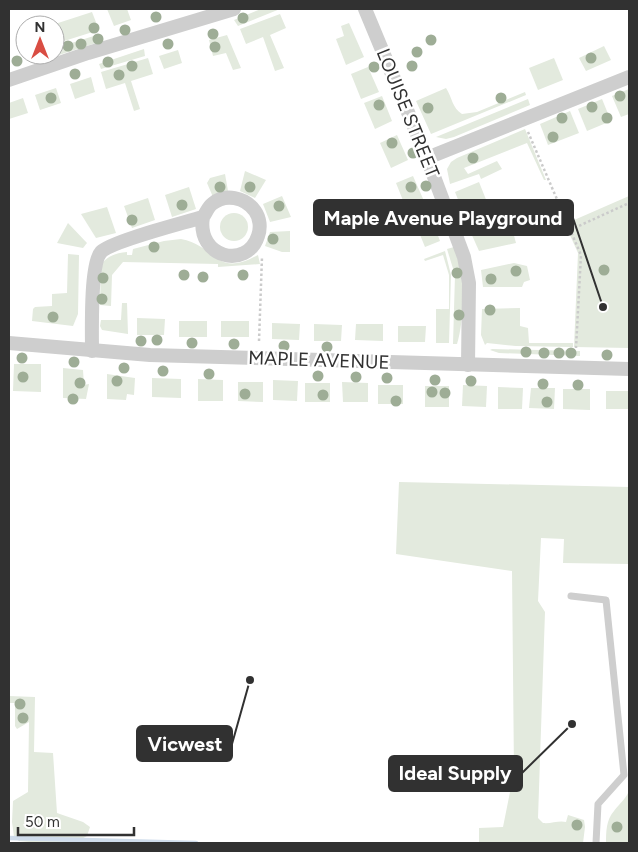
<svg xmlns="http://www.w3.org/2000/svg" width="638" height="852" viewBox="0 0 638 852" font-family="Figtree,sans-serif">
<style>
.green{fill:#e3eade}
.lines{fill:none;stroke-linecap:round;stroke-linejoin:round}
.stream{stroke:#cfdceb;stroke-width:4.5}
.path{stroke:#cbcbcb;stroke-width:2.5;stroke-dasharray:2.5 2.5;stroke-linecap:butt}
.lane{stroke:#cecece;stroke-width:7}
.street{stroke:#cecece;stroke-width:14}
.tree{fill:#9ead96}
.labels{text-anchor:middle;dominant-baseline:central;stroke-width:5;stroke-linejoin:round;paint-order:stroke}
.street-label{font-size:19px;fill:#313131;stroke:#fff}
.leader{fill:none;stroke:#313131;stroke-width:2}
.callout-dot{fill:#313131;stroke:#fff;stroke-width:2}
.callout{fill:#313131;stroke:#313131;stroke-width:2}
.callout-label{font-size:20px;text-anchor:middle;font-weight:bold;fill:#fff}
</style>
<rect width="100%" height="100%" fill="#fff"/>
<g class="green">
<polygon points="107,9 127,9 131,20 114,26"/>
<polygon points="261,9 280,9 238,26 234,20"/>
<polygon points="92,12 99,30 61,42 55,24"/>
<polygon points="280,14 286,28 270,35 284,68 275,71 263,37 246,44 240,29"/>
<polygon points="349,23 364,57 346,65 336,39 344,36 341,26"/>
<polygon points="100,34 102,41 59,55 59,47"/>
<polygon points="227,35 241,68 233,70 226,53 213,56 209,40"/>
<polygon points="604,46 611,60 586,71 579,58"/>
<polygon points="144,49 145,56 101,69 99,64"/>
<polygon points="178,50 182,63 164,69 159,56"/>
<polygon points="148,58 153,74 131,81 140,109 134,111 125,83 106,89 101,72"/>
<polygon points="554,58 563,80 538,90 529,68"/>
<polygon points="368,67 379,92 361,99 351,74"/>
<polygon points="91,77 95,92 75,99 70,84"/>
<polygon points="56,88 61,103 40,110 35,95"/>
<path d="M 446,88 C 452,97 452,108 462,114 L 477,112 L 525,92 L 526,95 L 431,134 L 416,101 Z"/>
<polygon points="629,89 629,114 621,117 612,96"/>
<polygon points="382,96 392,121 375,129 364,103"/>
<polygon points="23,98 28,113 9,119 9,103"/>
<polygon points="528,99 530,105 454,137 446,139 436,137"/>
<polygon points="602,99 611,121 587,131 578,109"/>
<polygon points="570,111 579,133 548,145 540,124"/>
<polygon points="525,129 546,180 544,180 527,143 464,168 468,174 497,161 502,169 481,179 479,174 450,184 447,169 451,162 457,158"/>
<polygon points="397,135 408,160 391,168 380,143"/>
<polygon points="245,171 266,180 255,198 240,191"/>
<polygon points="225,174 228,191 213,197 207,183 210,178"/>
<polygon points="413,176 424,201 406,208 396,183"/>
<polygon points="479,182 489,207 465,217 455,192"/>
<polygon points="189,187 196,209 172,217 165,195"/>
<polygon points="282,196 291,217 270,222 263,204"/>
<polygon points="629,196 629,348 574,347 578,253 565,224"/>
<polygon points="148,198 155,220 132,228 124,206"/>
<polygon points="107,207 116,233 96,238 81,214"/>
<circle cx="234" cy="227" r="14"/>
<polygon points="430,214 440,241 425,247 414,220"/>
<polygon points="509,217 516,243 479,251 471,233 472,231"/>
<polygon points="68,223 87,243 83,248 57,243"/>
<polygon points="290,231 290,252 282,252 265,246 270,232"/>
<path d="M 181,239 C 216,245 215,279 258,255 L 260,264 L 218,267 L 218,264 L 123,262 L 112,275 L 111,306 L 100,305 L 101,265 C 107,256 116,253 127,252 L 127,255 L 132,255 L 133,249 L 164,241 Z"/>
<path d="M 454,247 C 457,256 461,264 461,273 C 464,293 463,325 457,344 L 453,344 L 455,275 L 447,249 Z"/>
<polygon points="445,251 451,275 449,343 436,343 436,309 449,309 449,275 443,255 425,261 424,259"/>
<polygon points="68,254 79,255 78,314 73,326 32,321 33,309 35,307 52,306 52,294 67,293"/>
<polygon points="514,263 527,266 530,280 524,282 522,287 483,287 481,270"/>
<polygon points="122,303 127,303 128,334 102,330 100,326 101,320 121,320"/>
<polygon points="520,308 520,326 528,328 529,343 573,343 573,347 516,346 487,343 485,345 481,335 482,309"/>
<polygon points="137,318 165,319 164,335 137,335"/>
<rect x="179" y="321" width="28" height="16"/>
<rect x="221" y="321" width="28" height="16"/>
<polygon points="272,323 300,324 299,340 272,339"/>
<polygon points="314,324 342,325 341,341 314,341"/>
<polygon points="356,324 383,324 383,341 355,340"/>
<polygon points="398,326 426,326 425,342 398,342"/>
<polygon points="492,349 580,351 580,356 499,353 490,350"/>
<polygon points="14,364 41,364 41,392 13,391"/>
<polygon points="63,368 83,370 84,385 89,384 86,399 63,398"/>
<polygon points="107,374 135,378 134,395 127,394 126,400 107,399"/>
<polygon points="152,378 181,379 181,398 152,397"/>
<polygon points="198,379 223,380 223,401 198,401"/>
<polygon points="273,380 298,381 297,401 273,400"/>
<polygon points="238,382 263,382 263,402 238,401"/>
<polygon points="342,382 368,383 368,402 343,402"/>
<rect x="305" y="383" width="25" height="19"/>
<rect x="378" y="385" width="25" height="19"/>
<polygon points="463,385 487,386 486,407 462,406"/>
<rect x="425" y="386" width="24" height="21"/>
<polygon points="498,387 523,388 522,409 498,409"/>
<polygon points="531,388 555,388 554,409 529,408"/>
<polygon points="563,389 590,389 590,410 563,409"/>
<rect x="606" y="391" width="23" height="18"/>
<path d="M 399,482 L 629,487 L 629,564 L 563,563 L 564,539 L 541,538 L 538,601 L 545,612 L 538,818 L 543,823 C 551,824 559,820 566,822 L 568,815 L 584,820 L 585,827 L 583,843 L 479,843 L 479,828 L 503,827 L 514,772 L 512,571 L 396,554 Z"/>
<polygon points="9,696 35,697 34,752 53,753 57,813 83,822 90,827 87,836 74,843 39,843 19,841 14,837 12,822 13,801 28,792 29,722 17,729 15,726 15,703 9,703"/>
<path d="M 629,791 L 629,843 L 606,843 C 606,832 606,820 614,811 C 619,804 625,800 629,791 Z"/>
</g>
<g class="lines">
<polyline class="stream" points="9,838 196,843"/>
<g class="path">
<polyline points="528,132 581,255 576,348"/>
<polyline points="570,230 629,203"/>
<polyline points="259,341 262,257"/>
</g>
<polyline class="lane" points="571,596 606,600 624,775 598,804 596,843"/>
<g class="street">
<polyline points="365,9 427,158 464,257 469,283 468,365"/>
<polyline points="9,80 88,53 234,9"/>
<polyline points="427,158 629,77"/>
<polyline points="9,343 150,355 629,369"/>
<path d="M 92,351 C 92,332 90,264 101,252 C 112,241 184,223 203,217 C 206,213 208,207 212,204 C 225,193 245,197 255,211 C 260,218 261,228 258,236 C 247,270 196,258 203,217"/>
</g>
</g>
<g class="tree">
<circle cx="156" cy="17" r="5.5"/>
<circle cx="243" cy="18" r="5.5"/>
<circle cx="94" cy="28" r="5.5"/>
<circle cx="125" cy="30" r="5.5"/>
<circle cx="213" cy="34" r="5.5"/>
<circle cx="98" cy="39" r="5.5"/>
<circle cx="431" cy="40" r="5.5"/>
<circle cx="81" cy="44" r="5.5"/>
<circle cx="168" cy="44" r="5.5"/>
<circle cx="68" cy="46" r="5.5"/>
<circle cx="215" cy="47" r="5.5"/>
<circle cx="417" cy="52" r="5.5"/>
<circle cx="591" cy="58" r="5.5"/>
<circle cx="17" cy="61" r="5.5"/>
<circle cx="108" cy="62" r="5.5"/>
<circle cx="132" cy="66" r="5.5"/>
<circle cx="412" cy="66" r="5.5"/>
<circle cx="374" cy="67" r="5.5"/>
<circle cx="75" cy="74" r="5.5"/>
<circle cx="119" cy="75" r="5.5"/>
<circle cx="620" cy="96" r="5.5"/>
<circle cx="51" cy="98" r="5.5"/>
<circle cx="501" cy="98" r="5.5"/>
<circle cx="379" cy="105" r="5.5"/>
<circle cx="592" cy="107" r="5.5"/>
<circle cx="428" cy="108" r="5.5"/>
<circle cx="562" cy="118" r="5.5"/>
<circle cx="607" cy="118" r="5.5"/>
<circle cx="553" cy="137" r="5.5"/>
<circle cx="392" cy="143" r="5.5"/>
<circle cx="413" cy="153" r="5.5"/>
<circle cx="473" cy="158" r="5.5"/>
<circle cx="426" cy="186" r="5.5"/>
<circle cx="220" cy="187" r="5.5"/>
<circle cx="250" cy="187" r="5.5"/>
<circle cx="411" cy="187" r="5.5"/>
<circle cx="182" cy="205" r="5.5"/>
<circle cx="279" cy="206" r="5.5"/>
<circle cx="132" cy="220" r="5.5"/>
<circle cx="273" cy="239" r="5.5"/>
<circle cx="154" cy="247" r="5.5"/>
<circle cx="604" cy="270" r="5.5"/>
<circle cx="516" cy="271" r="5.5"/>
<circle cx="457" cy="273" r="5.5"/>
<circle cx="184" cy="275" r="5.5"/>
<circle cx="243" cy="275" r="5.5"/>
<circle cx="203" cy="277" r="5.5"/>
<circle cx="103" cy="278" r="5.5"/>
<circle cx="491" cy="279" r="5.5"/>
<circle cx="102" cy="299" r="5.5"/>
<circle cx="490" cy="310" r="5.5"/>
<circle cx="459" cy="315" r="5.5"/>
<circle cx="53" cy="317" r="5.5"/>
<circle cx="157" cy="340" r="5.5"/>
<circle cx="141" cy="341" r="5.5"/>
<circle cx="192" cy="343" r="5.5"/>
<circle cx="234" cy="344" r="5.5"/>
<circle cx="284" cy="346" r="5.5"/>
<circle cx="327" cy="347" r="5.5"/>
<circle cx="526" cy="352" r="5.5"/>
<circle cx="544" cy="353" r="5.5"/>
<circle cx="559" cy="353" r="5.5"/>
<circle cx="571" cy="353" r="5.5"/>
<circle cx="607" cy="355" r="5.5"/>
<circle cx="22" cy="358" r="5.5"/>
<circle cx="74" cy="362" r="5.5"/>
<circle cx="124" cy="368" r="5.5"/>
<circle cx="163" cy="371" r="5.5"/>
<circle cx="209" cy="374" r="5.5"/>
<circle cx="318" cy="376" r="5.5"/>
<circle cx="23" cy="377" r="5.5"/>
<circle cx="356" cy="377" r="5.5"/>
<circle cx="387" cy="378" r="5.5"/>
<circle cx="435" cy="380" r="5.5"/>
<circle cx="117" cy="381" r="5.5"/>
<circle cx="471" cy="381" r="5.5"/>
<circle cx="80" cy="383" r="5.5"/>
<circle cx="543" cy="384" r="5.5"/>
<circle cx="578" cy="385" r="5.5"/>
<circle cx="432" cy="392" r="5.5"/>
<circle cx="445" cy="393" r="5.5"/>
<circle cx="245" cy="394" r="5.5"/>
<circle cx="323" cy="395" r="5.5"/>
<circle cx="73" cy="399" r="5.5"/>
<circle cx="396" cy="401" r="5.5"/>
<circle cx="547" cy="402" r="5.5"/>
<circle cx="20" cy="704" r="5.5"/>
<circle cx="23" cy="718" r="5.5"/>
<circle cx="577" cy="825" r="5.5"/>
<circle cx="617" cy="827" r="5.5"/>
</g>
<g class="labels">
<g class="street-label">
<text transform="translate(408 113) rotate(68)">LOUISE STREET</text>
<text transform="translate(319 360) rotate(2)">MAPLE AVENUE</text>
</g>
</g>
<path class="leader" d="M603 307L573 218M250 680L232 744M572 724L522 773"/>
<g class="callout-dot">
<circle cx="603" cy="307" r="5"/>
<circle cx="250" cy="680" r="5"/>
<circle cx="572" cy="724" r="5"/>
</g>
<g class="callout">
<rect x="314" y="200" width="259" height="35" rx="5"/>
<rect x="137" y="726" width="95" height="35" rx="5"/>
<rect x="389" y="756" width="133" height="35" rx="5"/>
</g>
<g class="callout-label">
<text x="443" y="225">Maple Avenue Playground</text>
<text x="185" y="751">Vicwest</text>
<text x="455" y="780">Ideal Supply</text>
</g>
<rect width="638" height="852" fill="none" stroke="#313131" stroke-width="20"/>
<g transform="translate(40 40)"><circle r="24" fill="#ffffff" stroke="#adadad"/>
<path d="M0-4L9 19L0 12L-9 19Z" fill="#d94d43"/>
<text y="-8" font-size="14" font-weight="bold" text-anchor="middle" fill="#313131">N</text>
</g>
<path d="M18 827v8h116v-8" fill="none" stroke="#313131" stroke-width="2.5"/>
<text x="25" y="827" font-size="15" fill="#313131" stroke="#ffffff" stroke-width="4" paint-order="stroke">50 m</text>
</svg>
